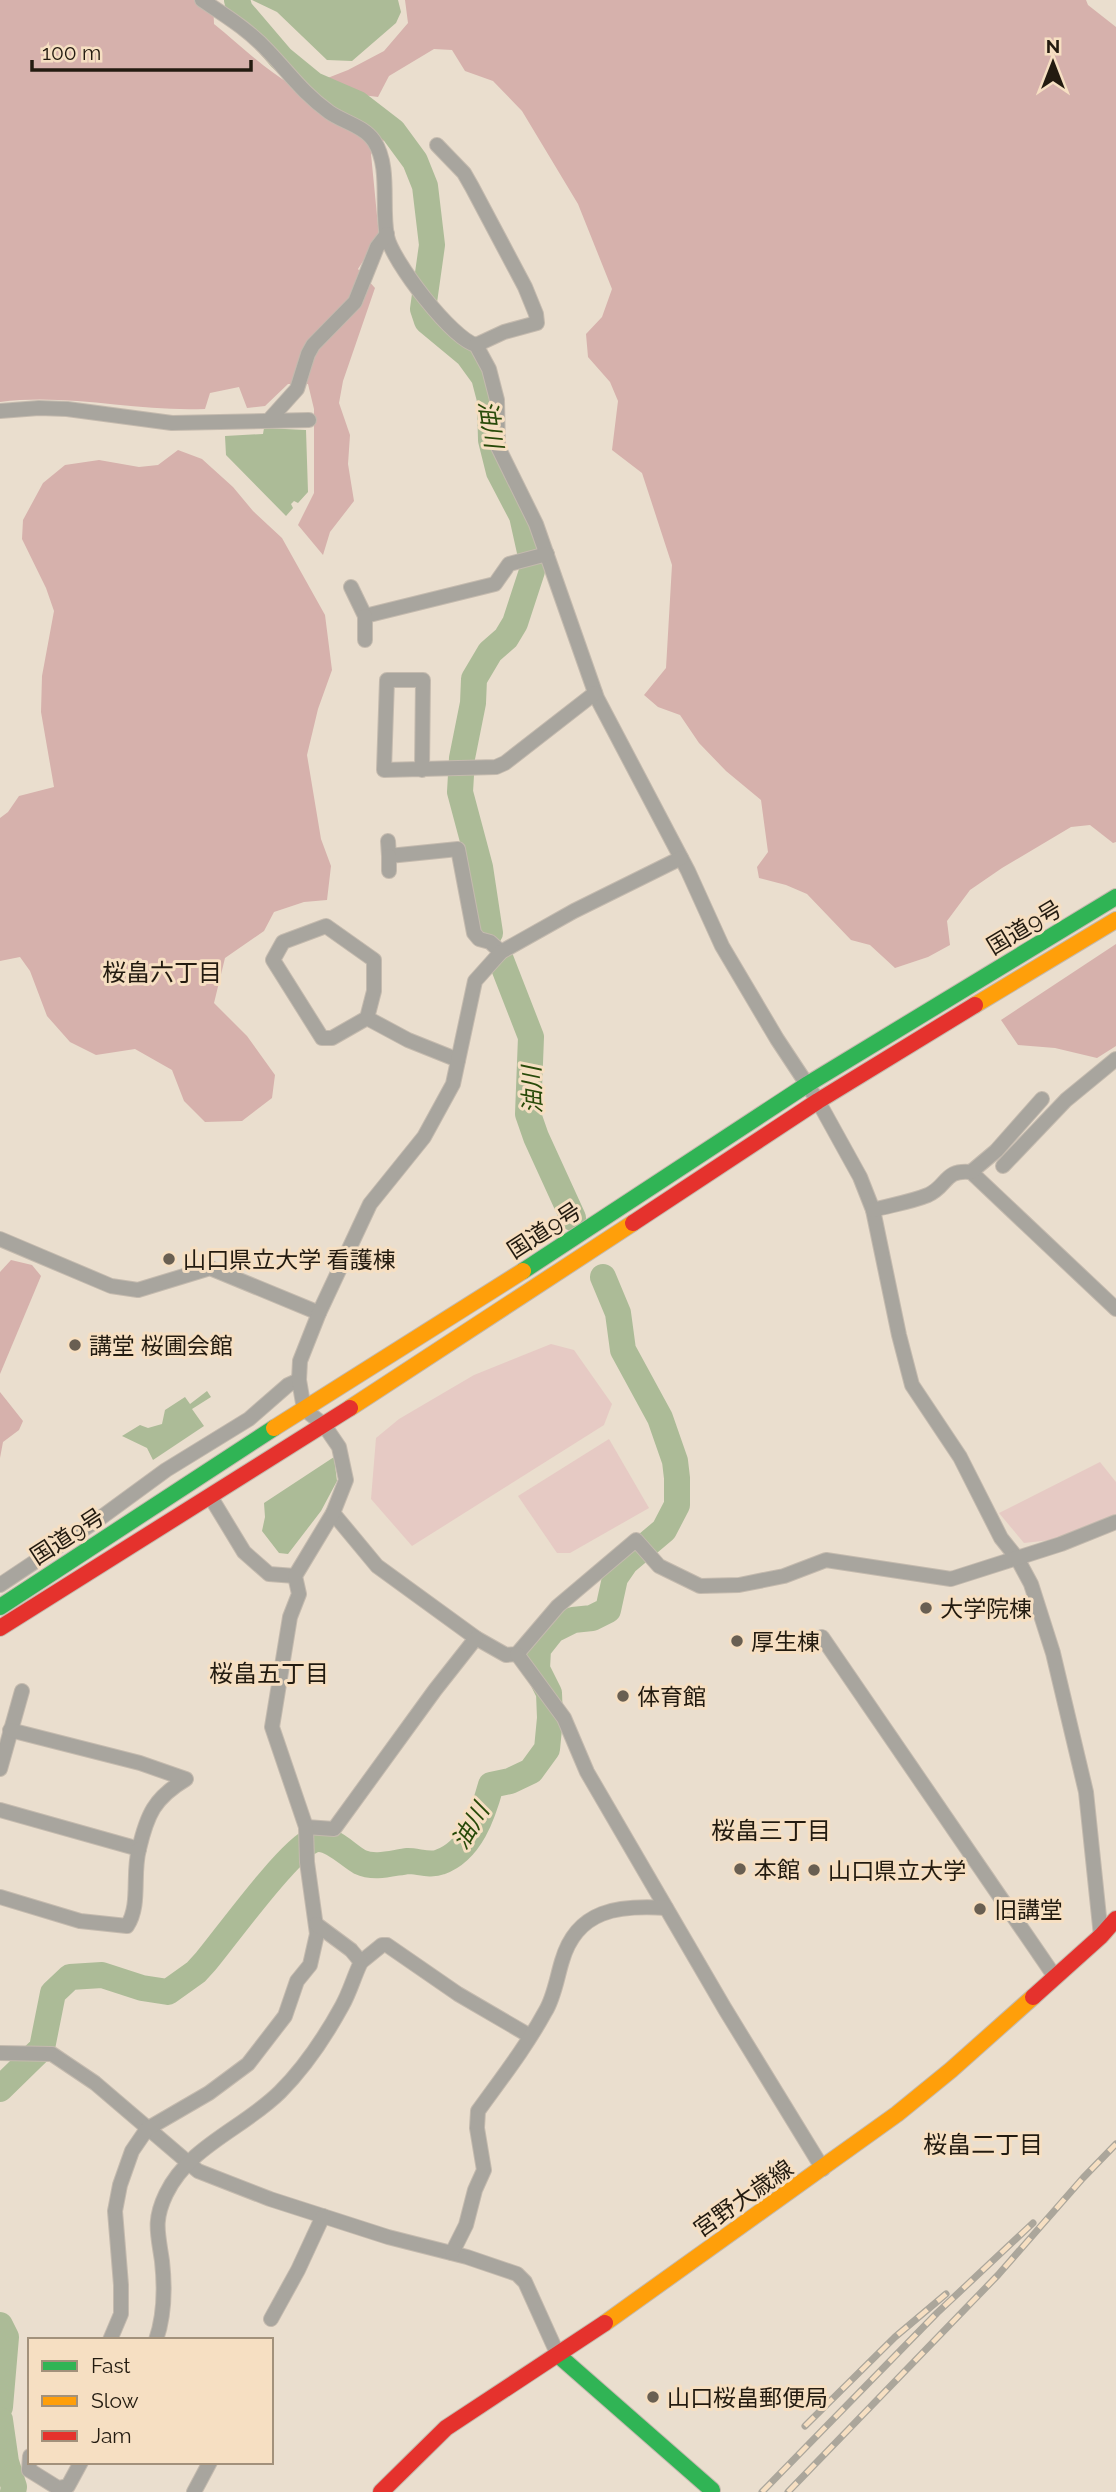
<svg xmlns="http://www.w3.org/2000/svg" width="1116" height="2492" viewBox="0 0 1116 2492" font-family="Raleway,'Noto Sans JP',sans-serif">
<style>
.green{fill:#e6cac4}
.forest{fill:#d6b1ac}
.water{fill:#acbb97}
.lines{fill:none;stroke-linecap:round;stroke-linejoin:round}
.river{stroke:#acbb97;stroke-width:26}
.street-casing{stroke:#c4baae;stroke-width:16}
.fast-casing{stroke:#c4baae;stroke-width:18}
.slow-casing{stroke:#c4baae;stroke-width:18}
.jam-casing{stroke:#c4baae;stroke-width:18}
.street{stroke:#a8a59e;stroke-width:14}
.fast{stroke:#30b455;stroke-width:16}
.slow{stroke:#ff9f0a;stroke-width:16}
.jam{stroke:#e5322d;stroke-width:16}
.rail-casing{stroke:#aba69b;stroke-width:7}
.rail{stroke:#f6dfc2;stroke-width:4.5;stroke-dasharray:13;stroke-linecap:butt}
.poi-dot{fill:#695f52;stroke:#f6dfc2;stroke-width:2.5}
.labels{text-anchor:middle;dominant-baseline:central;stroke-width:6;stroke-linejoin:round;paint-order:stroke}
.street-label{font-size:23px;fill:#231b10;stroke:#f6dfc2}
.poi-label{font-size:23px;fill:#231b10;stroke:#f6dfc2;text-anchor:start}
.water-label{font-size:24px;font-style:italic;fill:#284a09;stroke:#f6dfc2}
.neighbourhood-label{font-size:24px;fill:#231b10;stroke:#f6dfc2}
</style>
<rect width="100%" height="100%" fill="#eadece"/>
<g class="green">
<polygon points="551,1344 574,1350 612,1404 604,1425 412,1546 371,1499 376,1438 399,1419 474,1375"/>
<polygon points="609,1439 649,1508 570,1553 557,1553 518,1496"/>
<polygon points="1100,1462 1116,1482 1116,1514 1051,1540 1024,1543 999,1513"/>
</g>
<g class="forest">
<path d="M 0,0 L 213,0 L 214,24 C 239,44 264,69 292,85 C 330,105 355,102 387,137 L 371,154 L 379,236 L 358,269 L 375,288 L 343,381 L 339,403 L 350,435 L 348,464 L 354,501 L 330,532 L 323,555 L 298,525 L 314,493 L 314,409 L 308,384 L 288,384 L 265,406 L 247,408 L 239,387 L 210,393 L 205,409 C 137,412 68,393 0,402 Z"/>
<polygon points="405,0 1086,0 1088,5 1116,27 1116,842 1113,843 1090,825 1071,827 1002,868 970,890 947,921 950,945 928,957 895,968 870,945 851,940 807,894 786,885 759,878 757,867 768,852 761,800 726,771 699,743 680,715 658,707 644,695 666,668 672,565 642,473 612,450 618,401 610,382 588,357 586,334 602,317 612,289 578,204 522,111 493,81 465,71 452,50 434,49 389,76 378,97 355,94 325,79 348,70 384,51 408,23"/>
<polygon points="178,450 202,459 233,487 253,511 282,538 325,615 332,670 318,709 307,755 321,839 331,866 327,900 304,902 274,912 264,931 225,958 214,1003 247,1036 275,1075 272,1098 242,1121 205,1122 184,1101 172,1070 135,1049 96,1055 70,1042 47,1016 30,971 20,957 0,961 0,818 8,812 19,796 54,787 41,712 42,676 54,611 46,588 22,539 23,520 43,483 65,465 99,460 139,467 158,465"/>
<polygon points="1116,944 1116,1046 1097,1058 1055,1048 1018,1045 1001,1020"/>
<polygon points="11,1260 32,1265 41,1276 0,1374 0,1272"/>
<polygon points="0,1392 23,1421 19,1430 3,1442 0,1458"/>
</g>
<g class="water">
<polygon points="252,0 398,0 401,12 396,23 352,61 327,60 277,12"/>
<polygon points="264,428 306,430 308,492 298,503 294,501 291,504 293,508 286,516 226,455 225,436 263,434"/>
<polygon points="207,1391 211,1397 192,1409 204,1426 153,1460 147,1448 122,1436 140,1425 148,1428 162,1424 165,1410 185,1397 190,1404"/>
<polygon points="334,1457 337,1481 321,1511 288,1554 279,1553 262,1531 265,1517 264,1503"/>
</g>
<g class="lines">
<g class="river">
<polyline points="237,0 240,10 281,58 314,85 358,104 393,131 415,161 425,186 432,245 423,309 427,321 468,355 484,377 490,400 491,440 499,472 522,516 530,552 532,571 515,623 506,638 490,652 474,679 473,703 462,758 460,792 480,867 490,933"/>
<polyline points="501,960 531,1037 528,1114 536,1137 573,1218"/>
<path d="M 0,2089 L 42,2048 L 53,1993 L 70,1977 L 102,1975 L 142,1988 L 168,1992 L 196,1972 L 206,1961 C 226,1937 288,1851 313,1840 C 329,1834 347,1855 360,1862 C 375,1869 392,1863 408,1861 C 418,1861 430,1866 440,1862 C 471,1851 483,1814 491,1785 L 510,1781 L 531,1771 L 547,1749 L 550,1718 L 549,1693 L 537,1669 L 538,1649 L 553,1630 L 573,1620 L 592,1618 L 608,1610 L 615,1578 L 626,1562 L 664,1530 L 677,1505 L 677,1478 L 675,1461 L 660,1418 L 623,1350 L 618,1313 L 603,1277"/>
<polyline points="0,2325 6,2337 0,2407"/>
<polyline points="0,2420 6,2462 14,2487 13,2492"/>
</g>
<defs>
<g id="street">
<path d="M 202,0 C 226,16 249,30 269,52 C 290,74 303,93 329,112 C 343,122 364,126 374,141 C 391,167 381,206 387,236 C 392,261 452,339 476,345 L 489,369 L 497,400 L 498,447 L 536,524 L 597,698 L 688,871 L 722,946 L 777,1039 L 818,1101 L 860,1177 L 873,1210 L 899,1335 L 912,1385 L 960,1457 L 1001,1538 L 1017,1558 L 1031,1584 L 1053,1653 L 1086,1792 L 1101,1936"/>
<polyline points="437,145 464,173 472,187 525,287 536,314 537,323 504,332 476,345"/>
<polyline points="0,411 39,408 67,409 172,423 309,420"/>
<polyline points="270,419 297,389 308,354 313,345 355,302 377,247 387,234"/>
<polyline points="351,587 365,616 495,584 509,564 547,554"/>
<polyline points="365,640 365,616"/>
<polyline points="422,770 423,680 387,680 384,770 496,767 505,763 595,693"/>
<polyline points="388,841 389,856 458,849 474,933 479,939 490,942 501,952"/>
<polyline points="389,856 389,871"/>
<polyline points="367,1018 374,991 374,960 326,926 283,942 273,960 322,1038 332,1038 367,1018 408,1040 458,1060"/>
<polyline points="1003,1166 1066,1100 1116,1059"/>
<polyline points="971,1172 1116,1309"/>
<path d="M 873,1210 C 891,1205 911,1202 928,1195 C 948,1186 944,1169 971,1172 L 996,1151 L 1042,1099"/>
<polyline points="0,1239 111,1286 138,1290 210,1268 319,1313"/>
<polyline points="210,1496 244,1552 269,1574 295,1576"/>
<polyline points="333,1513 377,1566 476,1638 506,1655 517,1654 558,1606 636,1540 659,1566 700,1586 739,1585 784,1576 826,1560 951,1579 1061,1544 1116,1522"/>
<polyline points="0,1585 99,1519 166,1470 249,1419 288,1385 299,1380"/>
<polyline points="822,1637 1055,1977"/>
<polyline points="517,1654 564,1718 587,1772 725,2009 823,2169"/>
<polyline points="0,1769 22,1691"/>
<path d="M 0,1810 L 139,1849 C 147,1815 154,1798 186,1779 L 140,1763 L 10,1730"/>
<polyline points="306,1827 334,1829 435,1690 476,1638"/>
<path d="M 0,1897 L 80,1921 L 127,1926 C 141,1905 132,1874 139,1849"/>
<polyline points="361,1962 382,1945 387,1945 458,1994 530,2036"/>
<polyline points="0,2053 52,2054 95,2083 198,2171 270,2199 388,2237 467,2257 517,2274 525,2282 558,2355"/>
<path d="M 452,2253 L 466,2225 L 475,2190 L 484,2170 L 477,2128 L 478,2111 C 501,2079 526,2047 545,2012 C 554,1998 557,1977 562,1961 C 577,1909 619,1905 666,1908"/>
<polyline points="271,2319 298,2270 323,2216"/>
<polyline points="110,2340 121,2314 121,2285 115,2211 120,2185 132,2151 147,2129 209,2093 248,2064 285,2016 297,1981 310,1965 317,1934 307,1862 306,1827 272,1727 290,1617 299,1594 295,1576 333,1513 346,1480 339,1447 324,1425 304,1409 299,1380 300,1361 319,1313 370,1204 424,1137 453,1084 475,981 501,952 574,911 681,858"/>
<path d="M 156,2340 C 165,2314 165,2288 162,2261 C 158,2233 153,2221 166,2194 C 189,2146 244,2128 280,2092 C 305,2067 325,2037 342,2006 C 350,1992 354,1976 361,1962 L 351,1950 L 316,1924"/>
<polyline points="30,2456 29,2470 58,2488 68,2486 81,2462"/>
<polyline points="194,2492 210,2462"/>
</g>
<g id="fast">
<polyline points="523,1271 808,1084 1116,897"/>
<polyline points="0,1607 274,1428"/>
<polyline points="558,2355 712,2490"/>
</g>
<g id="slow">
<polyline points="975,1005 1116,920"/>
<polyline points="350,1408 633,1223"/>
<polyline points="274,1428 523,1271"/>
<polyline points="605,2323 897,2114 951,2070 1033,1997"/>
</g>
<g id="jam">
<polyline points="633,1223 818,1101 975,1005"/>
<polyline points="0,1628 350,1408"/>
<polyline points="1033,1997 1101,1936 1116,1919"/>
<polyline points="381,2492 446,2428 605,2323"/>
</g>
</defs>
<use href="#street" class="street-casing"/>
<use href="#fast" class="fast-casing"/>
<use href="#slow" class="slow-casing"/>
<use href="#jam" class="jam-casing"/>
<use href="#street" class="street"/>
<use href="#fast" class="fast"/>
<use href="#slow" class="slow"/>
<use href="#jam" class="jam"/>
<defs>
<g id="rail">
<polyline points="805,2426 895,2337 946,2294"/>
<polyline points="762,2492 937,2313 1033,2223"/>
<polyline points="788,2492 998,2275 1083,2178 1116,2144"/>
</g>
</defs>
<use href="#rail" class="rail-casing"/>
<use href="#rail" class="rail"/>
</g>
<g class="poi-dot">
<circle cx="169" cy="1259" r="7"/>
<circle cx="75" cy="1345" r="7"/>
<circle cx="926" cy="1608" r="7"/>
<circle cx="737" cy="1641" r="7"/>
<circle cx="623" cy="1696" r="7"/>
<circle cx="740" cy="1869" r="7"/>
<circle cx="814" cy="1870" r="7"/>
<circle cx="980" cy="1909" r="7"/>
<circle cx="653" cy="2397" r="7"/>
</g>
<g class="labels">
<g class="street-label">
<text transform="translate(1024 927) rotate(-31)">国道9号</text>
<text transform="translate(544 1230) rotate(-33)">国道9号</text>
<text transform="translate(67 1536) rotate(-33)">国道9号</text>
<text transform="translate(743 2198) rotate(-35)">宮野大歳線</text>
</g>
<g class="poi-label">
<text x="183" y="1259">山口県立大学 看護棟</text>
<text x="89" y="1345">講堂 桜圃会館</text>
<text x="940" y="1608">大学院棟</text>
<text x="751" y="1641">厚生棟</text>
<text x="637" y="1696">体育館</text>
<text x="754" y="1869">本館</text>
<text x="828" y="1870">山口県立大学</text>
<text x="994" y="1909">旧講堂</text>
<text x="667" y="2397">山口桜畠郵便局</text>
</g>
<g class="water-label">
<text transform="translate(491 424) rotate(81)">油川</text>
<text transform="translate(532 1090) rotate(-92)">油川</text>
<text transform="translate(470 1826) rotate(-59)">油川</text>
</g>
<g class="neighbourhood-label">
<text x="162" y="972">桜畠六丁目</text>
<text x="269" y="1673">桜畠五丁目</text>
<text x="771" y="1830">桜畠三丁目</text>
<text x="983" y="2144">桜畠二丁目</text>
</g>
</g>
<rect x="28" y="2338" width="245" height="126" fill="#f6dfc2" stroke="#a2917b" stroke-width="2"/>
<rect x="42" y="2361" width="35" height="10" fill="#30b455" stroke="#a2917b" stroke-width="2"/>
<text x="91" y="2373" font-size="21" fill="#231b10">Fast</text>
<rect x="42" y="2396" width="35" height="10" fill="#ff9f0a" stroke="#a2917b" stroke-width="2"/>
<text x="91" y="2408" font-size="21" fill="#231b10">Slow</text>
<rect x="42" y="2431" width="35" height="10" fill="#e5322d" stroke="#a2917b" stroke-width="2"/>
<text x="91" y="2443" font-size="21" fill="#231b10">Jam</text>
<g transform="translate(1053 63)" stroke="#f6dfc2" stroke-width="5" paint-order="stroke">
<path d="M0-5L12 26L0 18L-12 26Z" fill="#231b10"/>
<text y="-10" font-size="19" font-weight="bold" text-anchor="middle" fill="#231b10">N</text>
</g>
<path d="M32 60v10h219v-10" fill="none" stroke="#231b10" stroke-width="3.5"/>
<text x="42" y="60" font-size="21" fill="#231b10" stroke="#f6dfc2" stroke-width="5" paint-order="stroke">100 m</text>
</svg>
